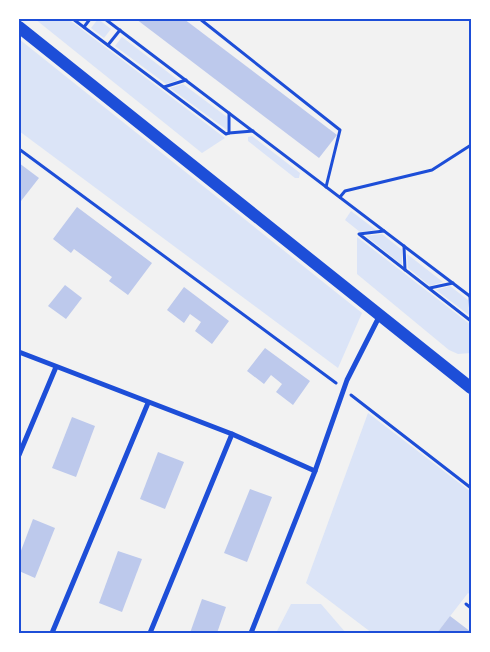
<svg xmlns="http://www.w3.org/2000/svg" width="490" height="652" viewBox="0 0 490 652" font-family="Manrope,sans-serif">
<style>
.green{fill:#dbe4f7}
.building{fill:#bdc9ec}
.lines{fill:none;stroke-linecap:round;stroke-linejoin:round}
.path{stroke:#1d4ed8;stroke-width:3}
.minor{stroke:#1d4ed8;stroke-width:5}
.primary{stroke:#1d4ed8;stroke-width:12}
.neatline{fill:none;stroke:#1d4ed8;stroke-width:2}
</style>
<rect width="100%" height="100%" fill="#f2f2f2"/>
<g class="green">
<polygon points="35,19 68,19 225,138 202,153"/>
<polygon points="98,19 111,29 104,38 91,28"/>
<polygon points="122,37 178,80 166,84 115,46"/>
<polygon points="19,39 362,313 338,368 19,131"/>
<polygon points="183,84 227,117 227,130 170,88"/>
<polygon points="252,136 300,173 299,178 295,178 248,141 248,137"/>
<polygon points="351,211 376,230 360,232 345,220"/>
<polygon points="382,234 402,250 402,265 366,236"/>
<polygon points="357,237 471,325 471,353 458,354 449,350 357,274"/>
<polygon points="407,254 443,282 430,286 408,268"/>
<polygon points="450,286 468,300 469,315 436,290"/>
<polygon points="368,413 471,492 471,595 468,593 437,633 372,633 306,583"/>
<polygon points="291,604 321,604 346,633 276,633"/>
</g>
<g class="building">
<polygon points="136,19 184,19 337,135 319,158"/>
<polygon points="19,163 39,178 21,201 19,199"/>
<polygon points="77,207 152,263 128,295 109,281 112,277 74,249 71,253 53,239"/>
<polygon points="65,285 82,298 66,319 48,306"/>
<polygon points="184,287 229,321 212,344 195,331 201,322 190,314 184,323 167,310"/>
<polygon points="265,348 310,381 293,405 276,392 282,384 271,375 264,384 247,371"/>
<polygon points="72,417 95,426 76,477 52,468"/>
<polygon points="158,452 184,462 165,509 140,499"/>
<polygon points="250,489 272,497 247,562 224,553"/>
<polygon points="33,519 55,528 35,578 19,571 19,556"/>
<polygon points="118,551 142,559 122,612 99,603"/>
<polygon points="202,599 226,607 217,633 190,633"/>
<polygon points="450,616 471,632 471,633 437,633"/>
</g>
<g class="lines">
<g class="path">
<polyline points="73,19 226,134 229,133 229,113"/>
<polyline points="105,19 471,297"/>
<polyline points="200,19 340,130 326,187"/>
<polyline points="84,27 90,19"/>
<polyline points="108,45 120,30"/>
<polyline points="164,87 186,80"/>
<polyline points="229,133 253,131"/>
<polyline points="19,149 336,383"/>
<polyline points="340,197 345,191 432,170 471,145"/>
<polyline points="384,231 359,234 471,321"/>
<polyline points="404,246 405,270"/>
<polyline points="430,288 453,283"/>
<polyline points="470,296 471,320"/>
<polyline points="351,395 471,488"/>
<polyline points="466,604 471,608"/>
</g>
<g class="minor">
<polyline points="19,352 232,434 315,471"/>
<polyline points="19,455 56,367"/>
<polyline points="52,633 148,403"/>
<polyline points="150,633 232,434"/>
<polyline points="251,633 315,471 347,380 380,315"/>
</g>
<polyline class="primary" points="19,27 471,388"/>
</g>
<rect width="490" height="652" fill="none" stroke="#ffffff" stroke-width="40"/>
<rect x="20" y="20" width="450" height="612" class="neatline"/>
</svg>
